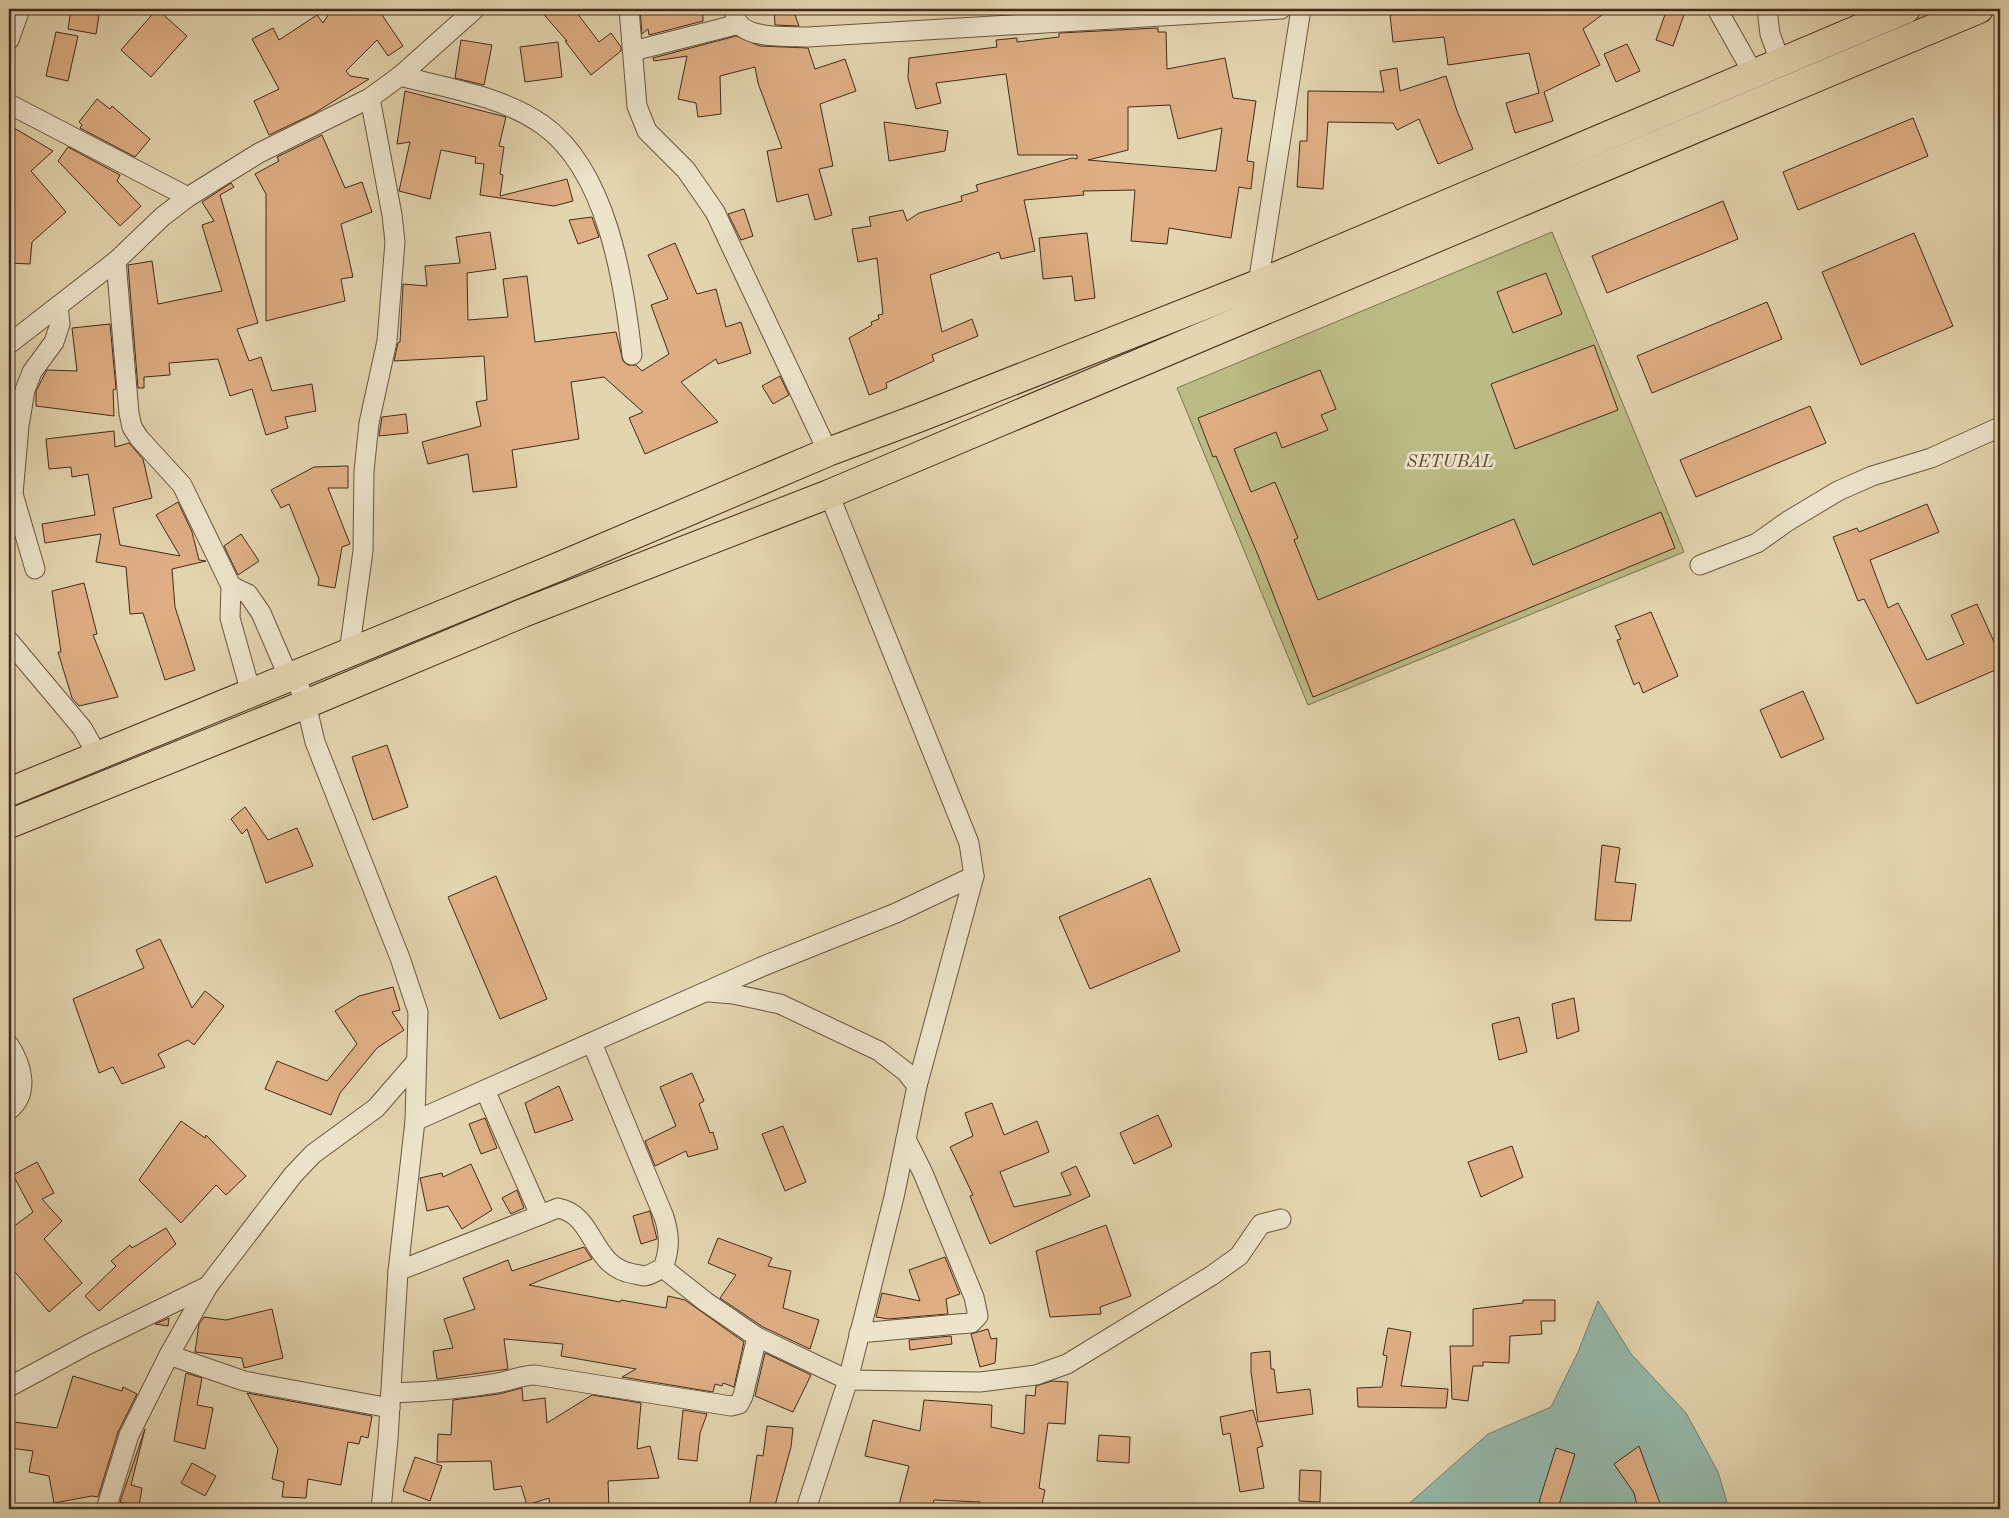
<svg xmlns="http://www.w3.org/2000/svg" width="2009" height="1518" viewBox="0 0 2009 1518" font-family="'Old Standard TT',serif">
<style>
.green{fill:#bbbb85;stroke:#7e724f}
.water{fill:#95b9ab;stroke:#748071}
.building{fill:#dfae85;stroke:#422a19;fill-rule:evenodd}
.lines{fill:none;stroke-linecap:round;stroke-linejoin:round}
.minor-casing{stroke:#6a553e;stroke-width:21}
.primary-casing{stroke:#422a19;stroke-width:30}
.minor{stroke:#ede4cb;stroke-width:19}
.primary{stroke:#e3d5af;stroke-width:28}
.labels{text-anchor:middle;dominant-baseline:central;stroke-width:5;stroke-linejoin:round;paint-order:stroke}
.park-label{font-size:18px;font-style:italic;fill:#5a472f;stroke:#ede4cb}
</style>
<rect width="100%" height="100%" fill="#e3d5af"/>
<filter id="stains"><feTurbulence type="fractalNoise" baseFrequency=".004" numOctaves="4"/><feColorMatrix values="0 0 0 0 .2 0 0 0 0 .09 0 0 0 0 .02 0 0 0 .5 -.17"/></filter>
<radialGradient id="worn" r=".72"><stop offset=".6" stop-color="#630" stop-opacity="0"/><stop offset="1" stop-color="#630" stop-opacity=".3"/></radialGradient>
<polygon class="green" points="1552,232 1684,552 1308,705 1177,388"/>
<polygon class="water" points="1598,1301 1631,1354 1686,1413 1718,1472 1729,1509 1403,1509 1488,1434 1551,1407 1578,1352"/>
<g class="building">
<polygon points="71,9 100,9 96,34 68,29"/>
<polygon points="157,9 187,36 151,77 121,50"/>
<polygon points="332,9 378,9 403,46 388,56 377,40 346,71 350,76 369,79 313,114 269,135 254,101 279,89 252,39 273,28 279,40 317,15 323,23"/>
<polygon points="539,9 574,9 599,42 611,33 621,47 621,51 591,75 565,41 567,41"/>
<polygon points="640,9 703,9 703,21 649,35 648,29 642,34"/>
<polygon points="774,9 793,9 799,26 775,25"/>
<polygon points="1438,9 1478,9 1481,14 1520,9 1610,9 1583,29 1600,65 1544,92 1553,121 1515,133 1506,103 1539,93 1529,53 1448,65 1444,37 1393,42 1390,15"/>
<polygon points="1667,9 1686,9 1673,46 1656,40"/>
<path d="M 1158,28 L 1158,32 L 1166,32 L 1167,69 L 1225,58 L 1233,98 L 1256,101 L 1247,161 L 1254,162 L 1251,189 L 1239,187 L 1231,238 L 1169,228 L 1167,244 L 1131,241 L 1135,190 L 1083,191 L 1084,195 L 1024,200 L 1035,251 L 1001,259 L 999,252 L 930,275 L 942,332 L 972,319 L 978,336 L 932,355 L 934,361 L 886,383 L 887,388 L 869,395 L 849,338 L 872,325 L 871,322 L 879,319 L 878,315 L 883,314 L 877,258 L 858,262 L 852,229 L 871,226 L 869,217 L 903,210 L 907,221 L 919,213 L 962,201 L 961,196 L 978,191 L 976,185 L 1072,158 L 1077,159 L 1077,155 L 1018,155 L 1006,74 L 936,83 L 941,103 L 916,109 L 908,78 L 909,58 L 997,47 L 996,40 L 1017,38 L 1017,42 L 1059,37 L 1059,33 ZM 1170,105 L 1178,139 L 1222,128 L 1216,171 L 1088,160 L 1128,150 L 1128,107 Z"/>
<polygon points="56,32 78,36 68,81 46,76"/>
<polygon points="736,36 760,46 808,48 815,69 845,59 856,91 820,104 833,166 819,169 832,215 815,220 808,194 777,202 767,151 782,148 758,83 755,67 720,76 721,114 698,117 696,103 678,99 687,56 654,61 653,58"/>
<polygon points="461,40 492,45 484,85 455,78"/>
<polygon points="558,42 562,77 525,82 520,47"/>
<polygon points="1627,44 1640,71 1616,82 1604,54"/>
<polygon points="1397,68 1400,91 1446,76 1457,111 1473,149 1438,164 1419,119 1397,130 1393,123 1328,122 1323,189 1297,187 1300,141 1307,141 1308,91 1384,92 1380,71"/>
<polygon points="405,91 506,117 499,146 504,147 500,174 503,175 500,196 567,179 573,201 554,206 480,195 484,164 475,163 476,157 441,150 430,199 399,191 410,142 397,144"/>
<polygon points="97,99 110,109 112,106 150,139 135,157 80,128 82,125 79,122"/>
<polygon points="1913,118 1928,156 1798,210 1783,172"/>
<polygon points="884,122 948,131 945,151 889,161"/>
<polygon points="9,125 53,151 31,171 66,212 32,242 30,264 9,263"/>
<polygon points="322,135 345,188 362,182 372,212 341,224 353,277 341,279 345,301 266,321 266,194 255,174 279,161 277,157"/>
<polygon points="68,147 120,175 117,181 141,206 120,226 58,161"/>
<polygon points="231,183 234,187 220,195 258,323 237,329 249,361 261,357 272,391 312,384 316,411 285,417 288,428 266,435 252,389 230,396 218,359 169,363 170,375 144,377 144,388 138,388 128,265 152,261 158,304 222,291 202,225 214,221 202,202"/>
<polygon points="1723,201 1738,239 1607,293 1592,256"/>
<polygon points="744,209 753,236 741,240 728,214"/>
<polygon points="592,217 599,237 578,244 569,220"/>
<polygon points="490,232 496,269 467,273 468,320 508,317 503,279 527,276 535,342 616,332 623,361 628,365 636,365 642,371 669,354 651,305 668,299 648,255 675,243 697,294 716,289 726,327 741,322 751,353 718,364 716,359 681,382 718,422 645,454 629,418 643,412 604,377 571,382 579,439 512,450 517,487 473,492 468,454 428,464 422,442 481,426 476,402 487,400 484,356 394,361 398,343 400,342 403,284 427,286 425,266 460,263 456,237"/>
<polygon points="1087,233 1095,298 1075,301 1072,276 1043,279 1039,238"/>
<polygon points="1914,233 1953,326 1861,365 1822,272"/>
<polygon points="1546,273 1562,314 1513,333 1497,292"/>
<polygon points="1767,302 1782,339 1652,393 1637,356"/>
<polygon points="110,324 116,389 113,390 114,416 36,406 36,391 47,370 77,371 72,328"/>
<polygon points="1594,345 1618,410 1515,449 1491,384"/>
<polygon points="1320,370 1336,409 1321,415 1328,430 1282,448 1276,432 1234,449 1251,492 1275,482 1298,538 1294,540 1318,600 1514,519 1533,565 1661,512 1675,548 1313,697 1258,555 1216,456 1213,457 1198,418"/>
<polygon points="780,376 789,395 773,404 762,386"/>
<polygon points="1810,406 1826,443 1696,497 1680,460"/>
<polygon points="406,414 408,433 379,436 382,417"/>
<polygon points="114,431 115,447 129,443 143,459 152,498 113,508 120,545 180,556 156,515 178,502 192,532 199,560 206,561 172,569 175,607 195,670 165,680 143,613 130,614 126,567 96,562 101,534 45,543 42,524 95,515 88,474 72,477 71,467 49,469 46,439"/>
<polygon points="348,466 348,488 328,488 350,544 342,547 335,588 318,585 319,579 289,504 281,508 271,490 314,467"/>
<polygon points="1927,504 1939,532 1870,560 1888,608 1898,603 1927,660 1964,644 1951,615 1977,604 2000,655 2000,668 1917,704 1864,599 1858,601 1833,537 1857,528 1859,532"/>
<polygon points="241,534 259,561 238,575 224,546"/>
<polygon points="84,583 97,634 93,635 118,697 79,706 72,698 58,652 61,652 52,591"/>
<polygon points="1651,612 1678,676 1643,693 1639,682 1634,685 1617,640 1621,639 1615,626"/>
<polygon points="1803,691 1824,739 1781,758 1760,710"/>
<polygon points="387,745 408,807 373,820 352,757"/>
<polygon points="245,807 268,840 297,828 313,866 266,883 247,829 242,834 231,819"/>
<polygon points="1602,845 1620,848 1615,882 1636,884 1631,921 1595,920"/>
<polygon points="496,876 547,999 500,1019 448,897"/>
<polygon points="1150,878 1180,951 1090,989 1059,917"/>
<polygon points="160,939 192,1008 205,991 224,1006 194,1045 188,1040 158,1054 165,1067 122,1084 113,1067 99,1073 73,999 144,968 136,950"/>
<polygon points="393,987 400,1010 392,1012 404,1030 377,1048 340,1093 331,1115 265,1089 277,1061 327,1081 357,1044 335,1011 359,996"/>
<polygon points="1574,998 1579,1031 1557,1039 1552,1004"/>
<polygon points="1519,1017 1527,1052 1499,1060 1492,1024"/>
<polygon points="692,1073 704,1101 699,1104 710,1133 713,1132 718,1149 688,1157 686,1151 655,1166 645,1141 676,1126 660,1087"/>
<polygon points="559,1086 573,1120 535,1133 525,1103"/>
<polygon points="992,1103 1004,1135 1037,1121 1049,1152 1000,1172 1014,1207 1071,1195 1061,1173 1076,1166 1090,1196 990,1244 970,1196 973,1195 950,1147 973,1136 965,1113"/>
<polygon points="1158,1115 1172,1146 1134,1164 1120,1133"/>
<polygon points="485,1118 497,1148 481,1154 469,1124"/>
<polygon points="181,1121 205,1138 206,1135 246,1176 226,1195 216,1185 181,1223 139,1180"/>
<polygon points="783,1126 806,1182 785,1191 762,1134"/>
<polygon points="1512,1146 1523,1177 1481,1197 1468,1162"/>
<polygon points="37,1162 54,1193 42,1199 62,1221 44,1239 82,1283 49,1312 9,1265 9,1230 33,1212 13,1175"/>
<polygon points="471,1164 492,1210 462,1229 448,1206 427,1211 420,1178 442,1173 443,1177"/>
<polygon points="517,1190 524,1208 511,1214 502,1198"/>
<polygon points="650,1211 657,1239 641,1244 633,1216"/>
<polygon points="1106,1225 1131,1296 1100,1307 1101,1314 1050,1317 1036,1251"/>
<polygon points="166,1228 176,1244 99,1311 85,1296 116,1266 111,1261 130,1245 132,1248"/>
<polygon points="718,1238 772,1258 768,1266 791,1271 783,1308 819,1320 810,1349 763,1327 720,1298 736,1275 708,1263"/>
<polygon points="584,1247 592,1259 529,1285 620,1302 621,1300 666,1308 668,1296 685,1300 744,1342 734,1387 723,1383 722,1386 715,1384 713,1392 622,1377 636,1369 561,1356 563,1344 504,1339 508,1369 437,1379 433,1351 453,1348 444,1319 475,1309 463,1278 508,1260 512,1271"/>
<polygon points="945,1257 960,1294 946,1299 948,1314 888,1319 876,1317 882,1293 920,1301 909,1270"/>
<polygon points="1523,1300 1555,1300 1555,1321 1541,1321 1542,1334 1510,1336 1509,1363 1483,1362 1483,1366 1473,1366 1468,1401 1452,1399 1450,1346 1473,1346 1473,1309 1523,1303"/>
<polygon points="272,1309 283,1358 244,1368 242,1358 195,1352 199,1324 204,1317 226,1320"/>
<polygon points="169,1318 168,1326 155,1324"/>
<polygon points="1388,1328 1411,1332 1401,1386 1448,1389 1446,1408 1358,1407 1357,1388 1382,1387 1387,1356 1383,1355"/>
<polygon points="988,1329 991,1339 997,1338 995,1363 980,1367 971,1334"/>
<polygon points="951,1336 952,1344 910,1350 909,1340"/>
<polygon points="1270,1351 1271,1369 1274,1369 1277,1393 1310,1389 1313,1414 1258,1422 1251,1372 1251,1353"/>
<polygon points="765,1353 811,1375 793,1412 755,1396"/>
<polygon points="186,1373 202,1378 197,1405 213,1408 205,1449 174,1441"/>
<polygon points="73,1376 122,1391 123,1387 137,1394 118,1432 98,1497 92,1496 54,1503 49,1476 29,1472 33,1451 10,1448 14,1422 57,1428"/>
<polygon points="1052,1381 1068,1382 1065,1424 1048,1423 1039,1488 1045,1490 1041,1509 1012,1505 1011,1509 979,1509 980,1502 934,1500 931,1509 898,1509 909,1466 865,1456 873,1420 920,1431 924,1400 992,1405 991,1427 1024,1434 1026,1395 1035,1396 1036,1386"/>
<polygon points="522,1388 523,1401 545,1398 547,1423 592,1395 641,1403 637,1449 650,1446 659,1478 608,1481 609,1509 590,1509 589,1506 550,1509 549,1498 527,1505 521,1486 494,1490 491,1461 437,1462 438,1434 451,1435 453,1400 499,1394"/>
<polygon points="247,1393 372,1416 368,1438 361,1436 359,1444 348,1442 341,1485 308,1479 306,1498 282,1497 284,1482 272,1479 278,1449"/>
<polygon points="683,1410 707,1414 700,1433 697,1461 678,1459"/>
<polygon points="1253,1410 1263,1446 1257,1448 1264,1488 1240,1492 1230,1433 1223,1435 1220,1417"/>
<polygon points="767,1426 793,1428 791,1447 774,1509 749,1509 757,1455 763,1456"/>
<polygon points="145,1429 131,1485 142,1488 139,1506 120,1502"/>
<polygon points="1099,1435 1130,1437 1129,1463 1097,1461"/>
<polygon points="1639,1446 1662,1509 1638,1509 1634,1493 1614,1464"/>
<polygon points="1556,1448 1575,1454 1558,1508 1539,1502"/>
<polygon points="415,1457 442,1466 430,1501 403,1491"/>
<polygon points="192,1463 216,1476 205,1496 181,1483"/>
<polygon points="1300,1470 1321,1471 1320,1502 1299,1501"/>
</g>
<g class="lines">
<defs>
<g id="minor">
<polyline points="629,9 637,106 647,131 686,170 715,212 828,452"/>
<path d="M 734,9 C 735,13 736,21 739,24 C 751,39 790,36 808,37 L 1281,9"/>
<polyline points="1717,9 1753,73"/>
<polyline points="1767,9 1770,34 1780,61"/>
<polyline points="9,40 20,9"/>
<polyline points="633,51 739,24"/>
<path d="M 400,76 C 447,88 502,96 543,125 C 607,171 624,281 632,355"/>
<polyline points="9,104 188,197"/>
<polyline points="116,261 129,413 132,427 139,438 182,485 231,586 230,618 251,693"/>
<polyline points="1258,284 1301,9"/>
<polyline points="9,344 116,261 162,217 188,197 259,153 370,98 400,76 475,9"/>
<polyline points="1700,565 1757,543 1788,521 1838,491 1872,476 1931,458 2000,427"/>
<polyline points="35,569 13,494 19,426 25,390 32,372 54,342 60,324 58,306"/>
<polyline points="231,586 248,594 261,613 289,678"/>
<polyline points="9,641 82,728 98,756"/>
<polyline points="349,653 363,551 364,471 369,423 387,341 395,242 392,215 370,98"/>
<polyline points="295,676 306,704 315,742 400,958 418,1012 415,1121 398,1271 388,1439 381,1509"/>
<polyline points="709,992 733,994 780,1004 879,1051 906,1072 917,1086"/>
<path d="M 9,1045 C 22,1065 30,1093 9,1110"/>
<polyline points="485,1090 540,1215"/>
<polyline points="415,1121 761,967 896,913 974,876"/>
<polyline points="663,1268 706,1302 757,1337 848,1380 980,1382 1036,1375 1067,1364 1211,1276 1239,1256 1261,1224 1281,1219"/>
<path d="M 398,1271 L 558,1208 C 596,1215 590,1267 634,1274 C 637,1274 642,1276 645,1276 C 651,1275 658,1270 663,1268 C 670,1249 670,1236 664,1217 L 592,1043"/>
<polyline points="859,1333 958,1324 971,1323 978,1316 974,1297 923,1173 906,1139"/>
<polyline points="169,1355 244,1381 390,1408"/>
<polyline points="9,1387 87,1345 208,1286"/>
<path d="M 391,1393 C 426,1392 462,1389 497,1383 C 510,1381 521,1375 535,1375 L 731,1406 L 739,1404 L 743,1396 L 757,1337"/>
<polyline points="106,1509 129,1435 169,1355 208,1286 293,1175 313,1154 376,1108 415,1063"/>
<polyline points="806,1509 848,1380 894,1197 917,1086 974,876 969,843 829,494"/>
</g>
<g id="primary">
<polyline points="9,792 558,567 828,452 921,417 1258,284 1906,9"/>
<polyline points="9,824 306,704 523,613 829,494 1979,9"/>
</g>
</defs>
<use href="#minor" class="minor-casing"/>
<use href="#primary" class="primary-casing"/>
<use href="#minor" class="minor"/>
<use href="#primary" class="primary"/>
</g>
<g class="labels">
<g class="park-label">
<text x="1450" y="462">SETUBAL</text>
</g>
</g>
<rect width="2009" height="1518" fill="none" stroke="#e3d5af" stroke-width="30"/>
<rect x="10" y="10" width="1989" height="1498" fill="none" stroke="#422a19" stroke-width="2.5"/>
<rect x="15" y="15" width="1979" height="1488" fill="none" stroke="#422a19"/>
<rect width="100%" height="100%" filter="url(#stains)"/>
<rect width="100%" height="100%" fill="url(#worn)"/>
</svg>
